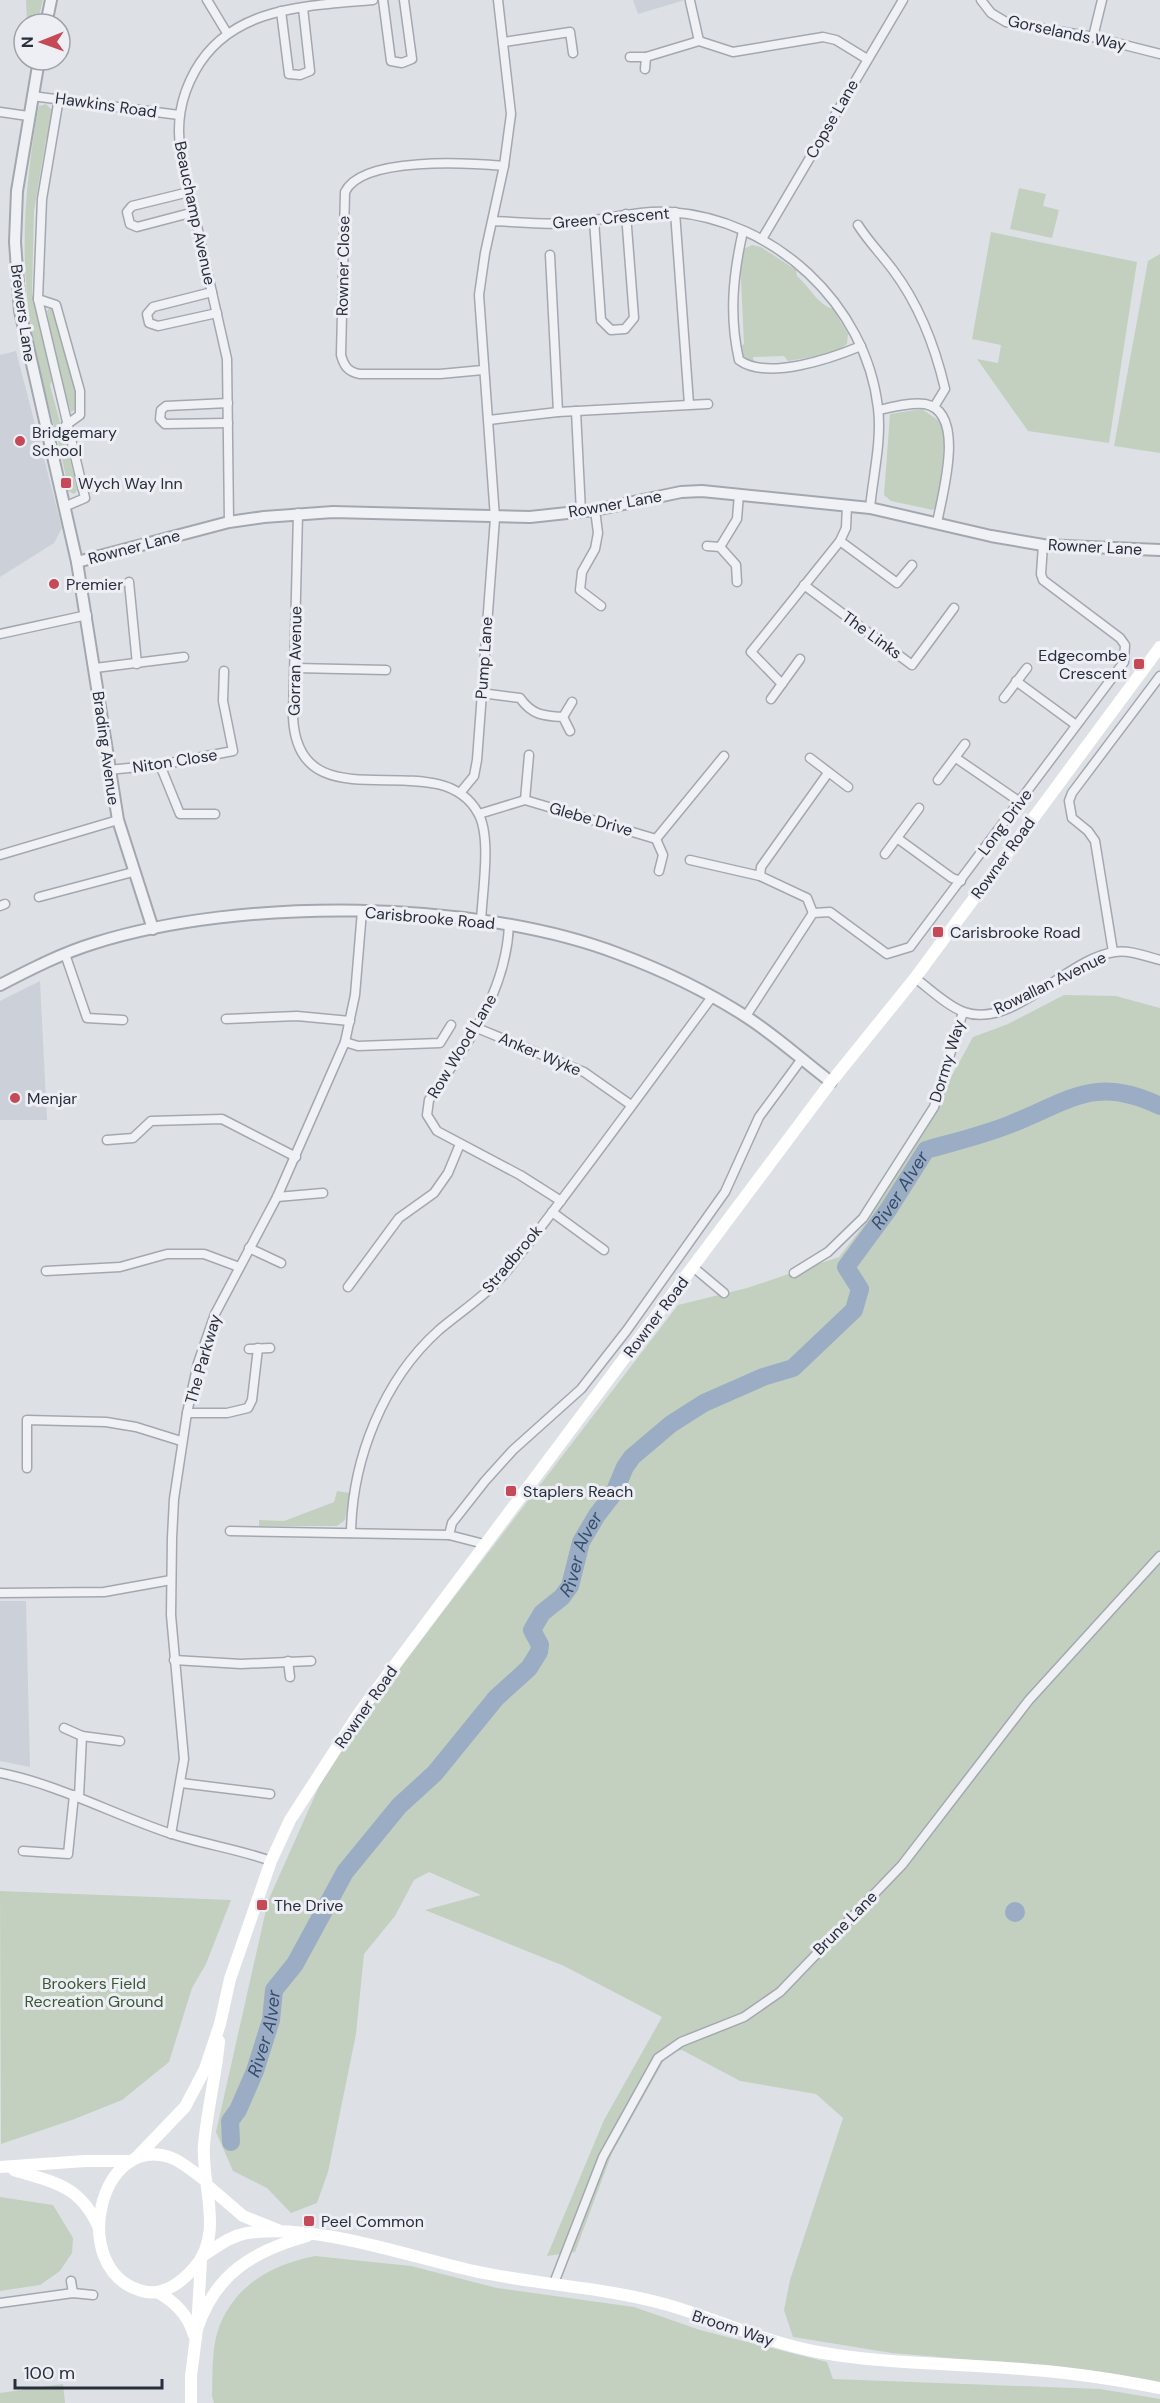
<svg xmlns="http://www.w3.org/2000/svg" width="1160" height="2403" viewBox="0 0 1160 2403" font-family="'DM Sans',sans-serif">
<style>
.built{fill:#ccd0d8}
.green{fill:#c3d0bf}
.water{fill:#9aadc4}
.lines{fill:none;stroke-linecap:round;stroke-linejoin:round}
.river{stroke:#9aadc4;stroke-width:18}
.minor-casing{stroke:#a3a8b0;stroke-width:11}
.tertiary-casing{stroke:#a3a8b0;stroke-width:14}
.minor{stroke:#f0f1f5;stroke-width:8}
.tertiary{stroke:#f0f1f5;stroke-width:10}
.secondary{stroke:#fff;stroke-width:12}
.poi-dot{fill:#c54957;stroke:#edeff4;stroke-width:2}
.labels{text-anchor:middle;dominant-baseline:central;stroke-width:6;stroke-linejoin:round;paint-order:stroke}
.street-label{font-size:16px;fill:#282e3c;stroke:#edeff4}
.poi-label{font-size:16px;fill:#282e3c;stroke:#edeff4;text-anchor:start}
.park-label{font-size:16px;fill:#3b5736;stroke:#edeff4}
.water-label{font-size:18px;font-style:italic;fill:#354c6d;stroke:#edeff4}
</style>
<rect width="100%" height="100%" fill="#dde1e6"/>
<g class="built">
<polygon points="633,0 685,0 638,14"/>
<polygon points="16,351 62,528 54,543 0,577 0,355"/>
<polygon points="40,981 47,1120 0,1120 0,1001"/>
<polygon points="0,1601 26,1601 30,1767 0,1761"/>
</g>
<g class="green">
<polygon points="26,0 43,0 39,16 32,24 27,24"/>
<path d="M 46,104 L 53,111 L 48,139 L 46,139 L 34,211 L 32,293 L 52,381 L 50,385 L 78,490 L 74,494 L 68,491 C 61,440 42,391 33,340 C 19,259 24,196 37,114 L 39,106 Z"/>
<polygon points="1019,188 1046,194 1043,206 1059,210 1052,238 1010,229"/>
<polygon points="991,232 1137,262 1109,443 1028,431 977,359 998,363 1001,345 972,339"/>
<path d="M 752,245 L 761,247 L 796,270 L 797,276 C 809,286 818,305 833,309 L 848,334 L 847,344 L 836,353 L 788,361 L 784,356 L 753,357 L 754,363 L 743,356 L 739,347 L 744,344 L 740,259 L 744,249 Z"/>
<polygon points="1160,254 1160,453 1114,446 1148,261"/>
<polygon points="49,309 55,309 77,389 75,410 71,412 57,368 47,311"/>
<polygon points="922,409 942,423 945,433 939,503 933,510 891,501 884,495 890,414"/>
<polygon points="1064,995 1116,996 1160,1008 1160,2387 997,2362 892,2353 793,2337 784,2310 790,2280 843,2118 816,2094 740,2081 682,2050 668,2053 612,2153 575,2252 547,2256 604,2120 662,2017 564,1966 425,1910 481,1895 429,1872 414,1880 395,1916 364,1954 356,2034 328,2172 317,2203 291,2213 267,2188 233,2171 216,2132 268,1901 333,1755 678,1305 747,1288 839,1257 867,1221 887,1185 908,1156 973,1037 1008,1024"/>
<polygon points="337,1491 350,1493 345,1520 337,1526 259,1526 259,1520 284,1521 334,1502"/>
<polygon points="0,1891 231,1900 206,1964 192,1988 169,2062 122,2100 72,2120 1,2144"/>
<polygon points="0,2197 53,2205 73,2238 72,2253 60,2271 40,2285 0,2291"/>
<path d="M 315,2256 L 411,2266 L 497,2288 L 634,2307 L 700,2330 L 827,2362 L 833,2379 L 1100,2389 L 1160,2399 L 1160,2403 L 214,2403 L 212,2396 C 213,2374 211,2349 219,2327 C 235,2285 273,2264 315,2256 Z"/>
<polygon points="63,2384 65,2403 0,2403 0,2393"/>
</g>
<circle class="water" cx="1015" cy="1912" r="10"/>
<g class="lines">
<path class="river" id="s1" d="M 231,2142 L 230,2121 L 238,2110 L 255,2071 L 271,2020 L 274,1990 L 295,1964 L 345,1872 L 399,1806 L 435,1773 L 496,1698 L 529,1668 L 539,1652 L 540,1645 L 532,1630 L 542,1613 L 562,1597 L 570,1586 L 581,1542 L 597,1515 L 614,1493 L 625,1467 L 632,1457 L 671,1424 L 704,1403 L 763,1377 L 793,1368 L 854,1310 L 860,1289 L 846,1267 L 888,1210 L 926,1150 C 954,1142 984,1135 1011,1124 C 1071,1100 1095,1075 1160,1106"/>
<defs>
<g id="minor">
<polyline points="207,0 227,33"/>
<polyline points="383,0 391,61 402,63 412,59 404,0"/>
<polyline points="981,0 991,13 1006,22 1093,37 1160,54"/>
<polyline points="690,1 699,41"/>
<polyline points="281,11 289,74 300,75 310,71 303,8"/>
<polyline points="1093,37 1102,0"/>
<polyline points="504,42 570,32 573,53"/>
<polyline points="630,57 646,57 699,41 733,52 823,37 836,40 867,59"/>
<polyline points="645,69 646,57"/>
<polyline points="32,96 179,115"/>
<polyline points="59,98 42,199 38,299 85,498 64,507"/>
<polyline points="0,112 28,116"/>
<polyline points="189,192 132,206 127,212 130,224 137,227 194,212"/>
<polyline points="675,212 689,404"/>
<polyline points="594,220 601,320 611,330 625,329 634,318 626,214"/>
<path d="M 493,221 C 521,222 551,226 579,222 C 610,219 639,210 670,212 C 774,219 866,304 878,408 C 882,440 873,476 870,508"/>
<path d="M 858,225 C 868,241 881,254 893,270 C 920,306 935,346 945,389 L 934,407"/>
<path d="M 743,231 C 733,275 729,316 739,360 C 767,381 832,358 861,346"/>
<polyline points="762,239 903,0"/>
<polyline points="550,255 558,412"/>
<polyline points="212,292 153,307 147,314 149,323 158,326 217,313"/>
<polyline points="38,299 56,305 80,391 80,415 66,425"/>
<path d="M 483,370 L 440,374 L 360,374 C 348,372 344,366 341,355 L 345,192 C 362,156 469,163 504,166"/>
<polyline points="228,403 166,406 161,410 160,419 165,424 228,423"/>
<path d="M 879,410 C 893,407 910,402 925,404 C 967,412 942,495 937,523"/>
<polyline points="576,411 581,512"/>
<polyline points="489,420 558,412 708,404"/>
<polyline points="595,510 598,533 595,549 582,572 580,590 601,606"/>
<path d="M 298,513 L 293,717 C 298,830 438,740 478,813 C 492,837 482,893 481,922"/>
<path d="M 229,522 L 227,359 L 181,155 C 176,124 180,98 195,71 C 231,6 307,6 373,0"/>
<polyline points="840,541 897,583 912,565"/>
<polyline points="707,546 720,547 736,565 737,582"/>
<polyline points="720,547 737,519 739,494"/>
<polyline points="129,582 137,664"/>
<polyline points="804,585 912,665 954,608"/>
<polyline points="0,634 87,615"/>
<polyline points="95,668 184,657"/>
<polyline points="295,668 386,670"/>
<polyline points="1016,681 1076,725"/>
<polyline points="782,684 751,652 840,541 846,528 847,505"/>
<path d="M 481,693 L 520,698 C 532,715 543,716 563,717 L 570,731"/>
<polyline points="1004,698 1027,668"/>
<polyline points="771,699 800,659"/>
<polyline points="563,717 572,702"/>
<polyline points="810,758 848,787"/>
<polyline points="956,758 1020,802"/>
<polyline points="160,765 180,814 215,814"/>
<polyline points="108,770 160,765 233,751 223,701 224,671"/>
<polyline points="938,780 965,744"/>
<polyline points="460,793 474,776 477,760 495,518 479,295 485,253 504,166 511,114 498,0"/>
<polyline points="525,800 529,755"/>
<polyline points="479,814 525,800 656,839 663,855 659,871"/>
<polyline points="897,838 952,878 961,881"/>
<polyline points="656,839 724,756"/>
<polyline points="885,854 919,808"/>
<polyline points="0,855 118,820"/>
<polyline points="690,860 760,876 807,898 813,913"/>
<polyline points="760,876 761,867 828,773"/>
<polyline points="39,897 133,872"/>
<polyline points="0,906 5,904"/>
<path d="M 509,925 C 506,994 466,1045 429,1100 L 427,1115 L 437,1131 L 520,1175 L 561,1201"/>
<polyline points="1113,952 1095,841 1088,831 1072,818 1069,801 1072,793 1160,676"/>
<polyline points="65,954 87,1018 123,1020"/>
<path d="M 915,978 C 929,988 947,1006 964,1012 C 1013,1030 1067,958 1115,952 C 1130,950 1145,956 1160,960"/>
<polyline points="746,1016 813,913 830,912 887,954 910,947 1124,662 1125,645 1120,638 1043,580 1041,574 1043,545"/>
<polyline points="226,1019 297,1016 350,1021"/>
<polyline points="477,1028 584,1072 631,1105"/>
<polyline points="345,1042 358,1046 440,1043 451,1025"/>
<polyline points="107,1140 133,1138 151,1121 222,1119 296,1157"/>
<polyline points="277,1197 323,1193"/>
<polyline points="552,1212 604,1250"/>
<polyline points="249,1248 281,1263"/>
<polyline points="693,1267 724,1293"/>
<polyline points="46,1271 120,1267 167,1254 204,1254 239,1267"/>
<polyline points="794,1273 828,1252 863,1218 934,1107 963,1012"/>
<polyline points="348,1287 399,1218 434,1193 448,1173 460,1144"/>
<polyline points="249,1349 270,1348"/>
<polyline points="187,1413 227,1413 248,1408 252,1400 258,1348"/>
<polyline points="27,1468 27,1420 106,1422 136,1427 181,1441"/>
<polyline points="230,1531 449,1535 484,1544"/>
<path d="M 351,1533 C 352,1460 383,1380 439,1330 C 463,1310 491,1292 510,1267 C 580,1178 645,1087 712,997"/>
<polyline points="449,1535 452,1523 485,1481 513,1450 581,1389 627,1330 725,1192 759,1117 801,1060"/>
<polyline points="0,1593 104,1592 171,1580"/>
<polyline points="174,1660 241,1664 311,1661"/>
<polyline points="288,1661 290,1677"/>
<polyline points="64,1728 82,1736 120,1741"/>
<path d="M 0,1773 C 60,1785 112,1814 169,1833 C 202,1844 238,1849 271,1861"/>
<polyline points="181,1783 270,1794"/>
<polyline points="79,1797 82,1736"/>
<polyline points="171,1834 184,1759 171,1615 172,1538 174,1499 187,1413 198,1363 215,1314 277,1197 345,1042 355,995 362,911"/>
<polyline points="23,1851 68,1854 74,1795"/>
<polyline points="71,2281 73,2293"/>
<polyline points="554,2283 603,2157 658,2058 681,2042 744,2017 780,1992 902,1865 1029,1700 1160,1556"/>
<polyline points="0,2303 73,2293 93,2295"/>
</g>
<g id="tertiary">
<polyline points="46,24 51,0"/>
<polyline points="39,60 17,191 15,242 20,311 77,562 118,820 153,929"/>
<polyline points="77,562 229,522 264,517 333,512 530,517 595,510 681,492 702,491 870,508 991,536 1043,545 1160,550"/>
<path d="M 0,985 C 31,969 62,953 95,943 C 241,897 476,899 619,954 C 662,970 706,991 745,1016 C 775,1035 802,1060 831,1082"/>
</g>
</defs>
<use href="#minor" class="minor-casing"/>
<use href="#tertiary" class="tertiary-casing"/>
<use href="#minor" class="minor"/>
<use href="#tertiary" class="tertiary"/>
<g class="secondary">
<polyline points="136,2158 185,2107 205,2069 220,2024 230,1979 271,1861 290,1820 359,1713 831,1082 915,978 1160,647"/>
<polyline points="0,2167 85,2161 128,2161"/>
<path d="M 14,2170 C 55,2183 80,2185 99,2228"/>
<path d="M 206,2181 C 195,2173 184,2163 172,2158 C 100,2131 68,2267 139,2290 C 161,2298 180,2284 194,2268 C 225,2234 201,2185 204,2145 C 207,2110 216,2076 219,2041"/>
<polyline points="207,2185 243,2216 278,2230"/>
<path d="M 204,2255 C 218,2246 230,2236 247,2233 C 317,2223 406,2256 474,2271 C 538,2285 605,2287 668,2305 C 719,2320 765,2342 818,2352 C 889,2365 961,2363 1033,2370 C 1076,2373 1118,2380 1160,2388"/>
<path d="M 159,2293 C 176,2303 188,2315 194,2335"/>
<path d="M 197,2329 C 215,2274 253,2251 307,2236"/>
<polyline points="191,2403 191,2376 197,2329 201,2261"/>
</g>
</g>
<g class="poi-dot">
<circle cx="20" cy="441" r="6"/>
<rect x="60" y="477" width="12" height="12" rx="3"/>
<circle cx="54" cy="584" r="6"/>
<rect x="1133" y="658" width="12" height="12" rx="3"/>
<rect x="932" y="926" width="12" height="12" rx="3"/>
<circle cx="15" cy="1098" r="6"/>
<rect x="505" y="1485" width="12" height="12" rx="3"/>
<rect x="256" y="1899" width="12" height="12" rx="3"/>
<rect x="303" y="2215" width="12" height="12" rx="3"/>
</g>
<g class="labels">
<g class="street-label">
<text transform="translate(1067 33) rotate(12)">Gorselands Way</text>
<text transform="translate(106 105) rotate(8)">Hawkins Road</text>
<text transform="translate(832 119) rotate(-60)">Copse Lane</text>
<text transform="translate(195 213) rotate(78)">Beauchamp Avenue</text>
<text transform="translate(611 218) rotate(-5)">Green Crescent</text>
<text transform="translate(343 266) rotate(-89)">Rowner Close</text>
<text transform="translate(23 313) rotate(82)">Brewers Lane</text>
<text transform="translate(615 504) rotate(-10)">Rowner Lane</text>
<text transform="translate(134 547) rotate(-15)">Rowner Lane</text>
<text transform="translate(1095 547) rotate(3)">Rowner Lane</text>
<text transform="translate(872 635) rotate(36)">The Links</text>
<text transform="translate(484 658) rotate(-86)">Pump Lane</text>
<text transform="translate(295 661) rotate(-89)">Gorran Avenue</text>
<text transform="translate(106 748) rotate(82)">Brading Avenue</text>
<text transform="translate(175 761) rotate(-9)">Niton Close</text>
<text transform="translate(591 819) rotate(16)">Glebe Drive</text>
<text transform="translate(1005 822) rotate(-53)">Long Drive</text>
<text transform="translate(1003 858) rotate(-54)">Rowner Road</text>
<text transform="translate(430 918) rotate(5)">Carisbrooke Road</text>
<text transform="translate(1050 983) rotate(-26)">Rowallan Avenue</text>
<text transform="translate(462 1046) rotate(-59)">Row Wood Lane</text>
<text transform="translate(540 1054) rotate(23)">Anker Wyke</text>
<text transform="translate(947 1061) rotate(-73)">Dormy Way</text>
<text transform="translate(512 1259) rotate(-50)">Stradbrook</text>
<text transform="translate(656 1317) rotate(-53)">Rowner Road</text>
<text transform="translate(203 1359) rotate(-74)">The Parkway</text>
<text transform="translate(366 1707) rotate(-55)">Rowner Road</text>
<text transform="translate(845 1923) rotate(-45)">Brune Lane</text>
<text transform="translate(733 2328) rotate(18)">Broom Way</text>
</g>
<g class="poi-label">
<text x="32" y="432">Bridgemary<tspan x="32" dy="18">School</tspan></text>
<text x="78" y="483">Wych Way Inn</text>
<text x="66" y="584">Premier</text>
<text x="1127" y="655" text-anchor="end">Edgecombe<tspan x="1127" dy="18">Crescent</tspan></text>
<text x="950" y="932">Carisbrooke Road</text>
<text x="27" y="1098">Menjar</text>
<text x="523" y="1491">Staplers Reach</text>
<text x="274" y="1905">The Drive</text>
<text x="321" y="2221">Peel Common</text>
</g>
<g class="park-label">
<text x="94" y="1983">Brookers Field<tspan x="94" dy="18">Recreation Ground</tspan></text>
</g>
<g class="water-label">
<text stroke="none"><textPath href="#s1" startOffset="1233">River Alver</textPath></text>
<text stroke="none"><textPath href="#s1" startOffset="710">River Alver</textPath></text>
<text stroke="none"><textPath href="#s1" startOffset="116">River Alver</textPath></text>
</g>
</g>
<g transform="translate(42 42) rotate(269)"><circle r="28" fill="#edeff4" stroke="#9ea2aa" stroke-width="1.5"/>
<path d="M0-4.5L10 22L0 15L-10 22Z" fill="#c54957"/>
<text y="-9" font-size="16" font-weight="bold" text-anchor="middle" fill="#282e3c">N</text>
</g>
<path d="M15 2379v9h147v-9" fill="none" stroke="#282e3c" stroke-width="3"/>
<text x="24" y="2379" font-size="18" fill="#282e3c" stroke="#edeff4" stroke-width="4.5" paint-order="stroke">100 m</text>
</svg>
